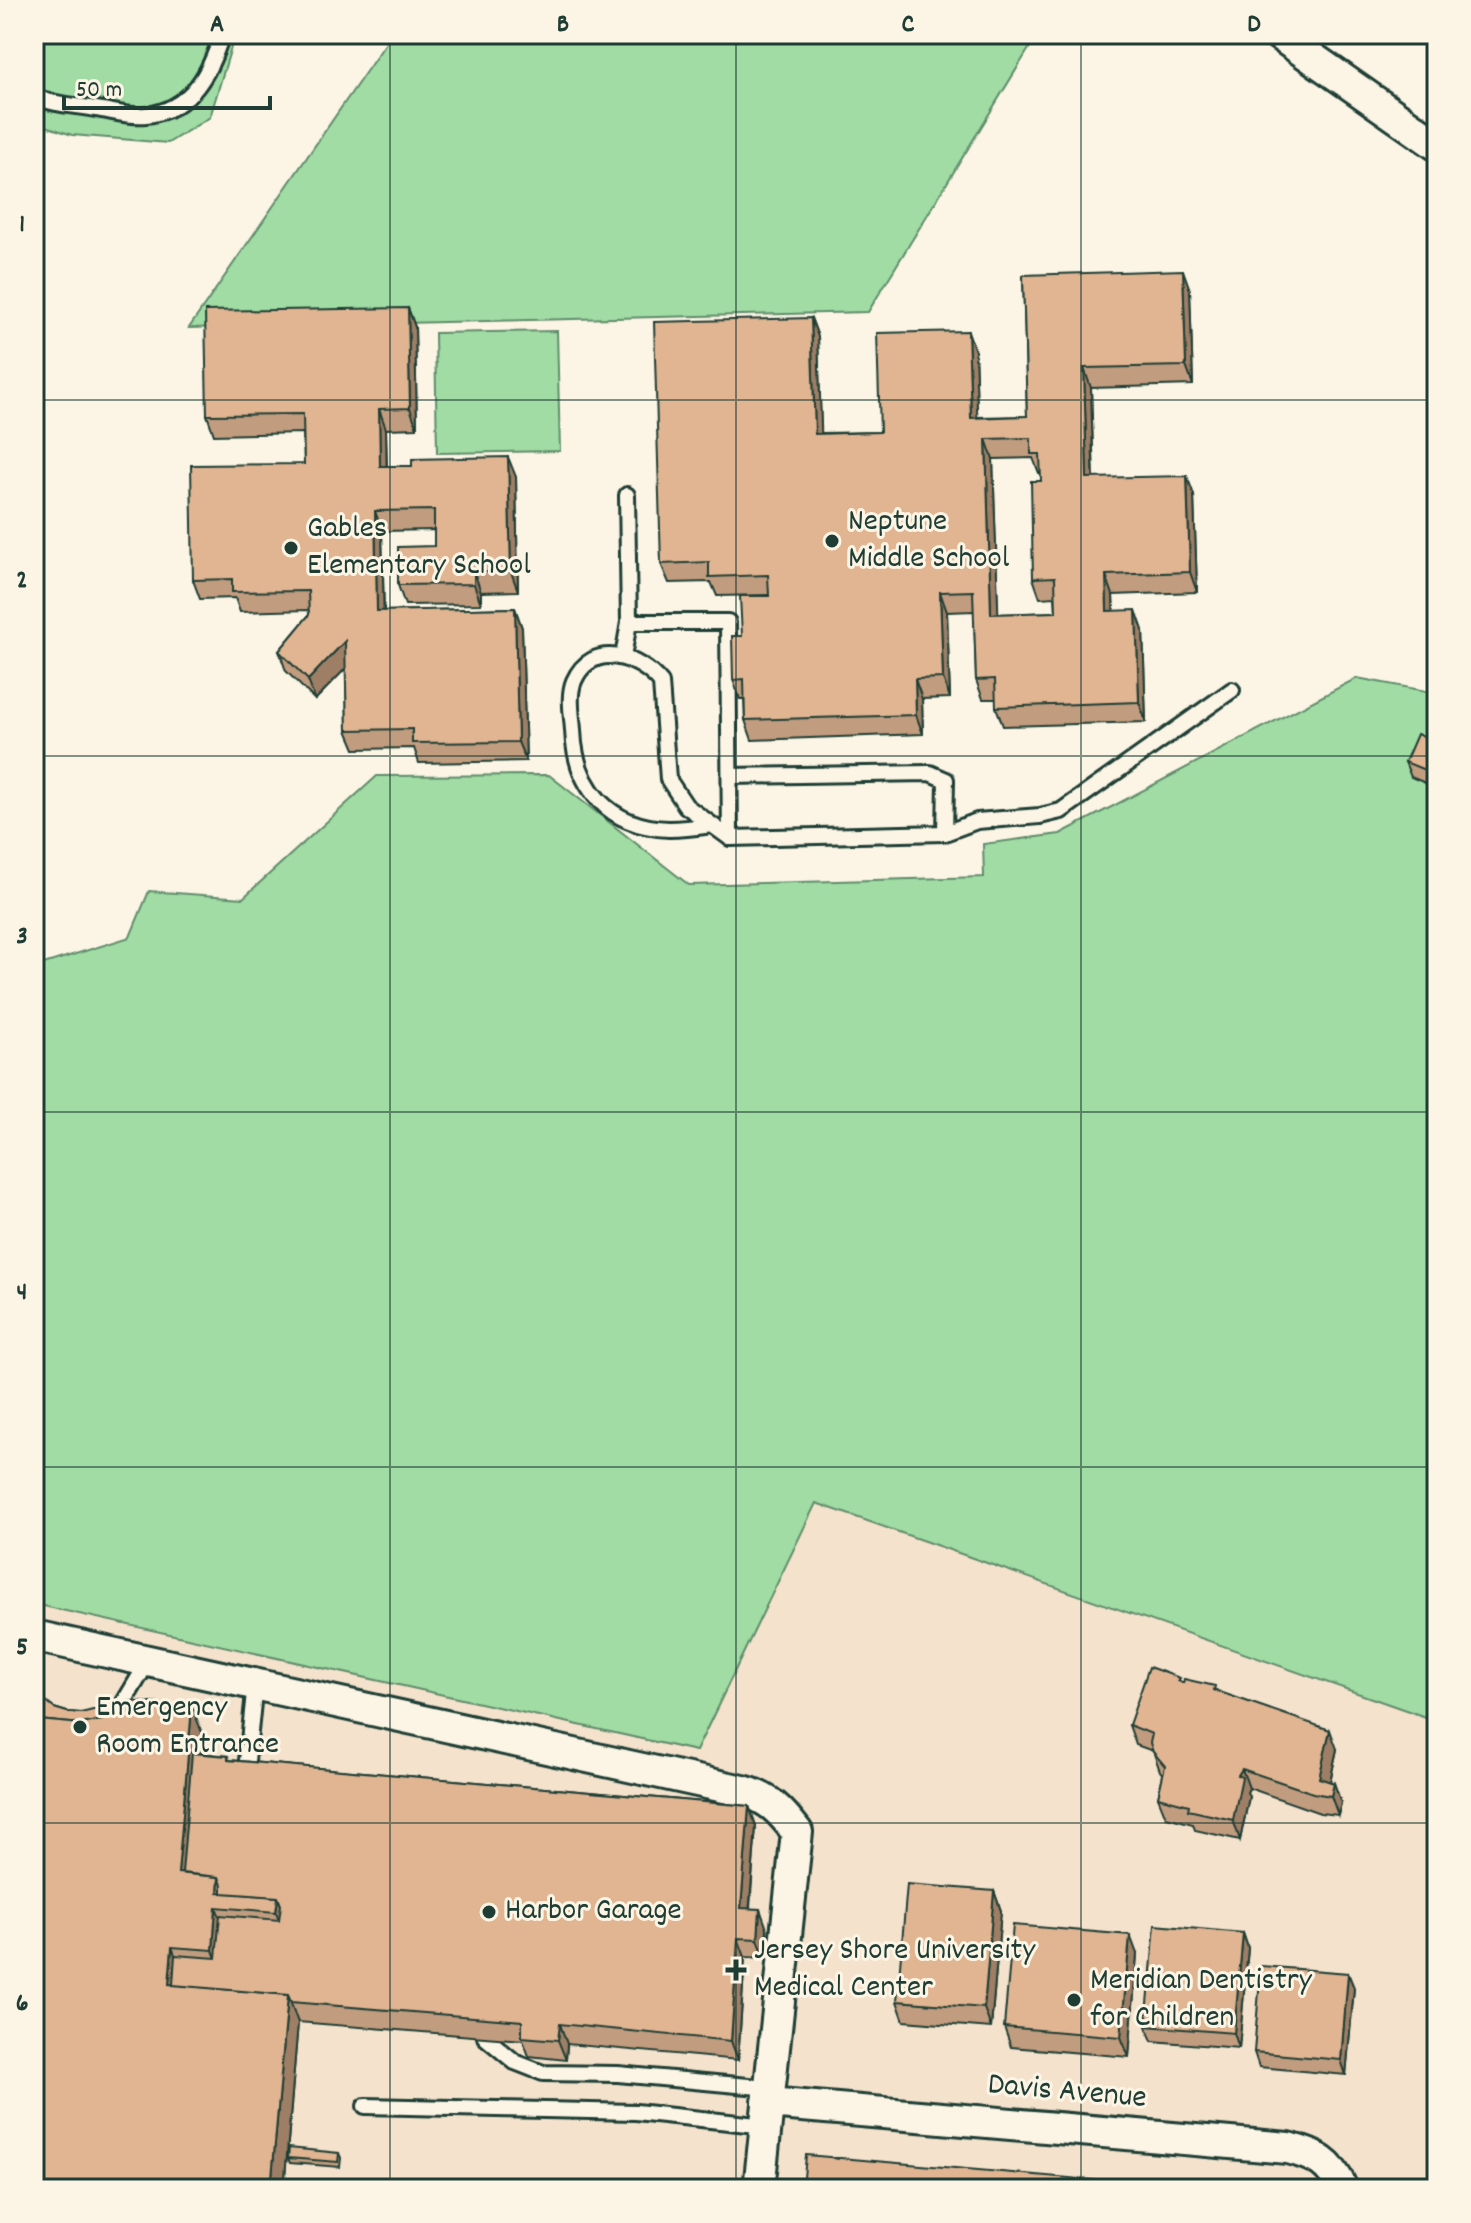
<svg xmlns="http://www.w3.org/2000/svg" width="1471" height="2223" viewBox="0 0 1471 2223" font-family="Dekko,sans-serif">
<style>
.built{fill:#f4e2cc}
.green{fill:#a0dca3;stroke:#608c6c;stroke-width:2}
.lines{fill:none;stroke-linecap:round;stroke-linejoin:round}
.service-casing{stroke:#1f3d34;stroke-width:20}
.minor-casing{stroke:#1f3d34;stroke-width:36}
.service{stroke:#fcf5e5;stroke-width:14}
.minor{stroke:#fcf5e5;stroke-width:30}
.wall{fill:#c29c7e;stroke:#1f3d34;stroke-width:2;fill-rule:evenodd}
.shaded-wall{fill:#9e7f66;stroke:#1f3d34;stroke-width:2}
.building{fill:#e1b592;stroke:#1f3d34;stroke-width:2;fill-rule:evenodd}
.grid{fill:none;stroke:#1f3d34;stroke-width:2;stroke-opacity:0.55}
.poi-dot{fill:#1f3d34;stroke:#fcf5e5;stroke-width:3}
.labels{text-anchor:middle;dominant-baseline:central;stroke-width:6;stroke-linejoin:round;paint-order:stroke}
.poi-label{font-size:32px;fill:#1f3d34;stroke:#fcf5e5;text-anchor:start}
.street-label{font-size:32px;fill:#1f3d34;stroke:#fcf5e5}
.neatline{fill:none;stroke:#1f3d34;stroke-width:3}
.grid-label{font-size:26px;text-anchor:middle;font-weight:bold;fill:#1f3d34}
</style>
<rect width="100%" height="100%" fill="#fcf5e5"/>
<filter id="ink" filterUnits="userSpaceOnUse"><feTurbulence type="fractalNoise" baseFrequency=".0125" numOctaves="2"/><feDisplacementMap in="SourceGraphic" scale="16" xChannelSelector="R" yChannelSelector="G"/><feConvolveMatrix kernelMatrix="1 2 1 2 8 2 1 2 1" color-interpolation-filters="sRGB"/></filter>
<g filter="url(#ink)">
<polygon class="built" points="815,1503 1437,1721 1437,2189 34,2189 34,1604 696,1751"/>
<g class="green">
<polygon points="34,34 235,34 210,117 168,143 72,135 34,122"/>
<polygon points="392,34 1038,34 868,312 189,328"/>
<polygon points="557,331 560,451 437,453 435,333"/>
<polygon points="1357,678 1437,693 1437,1721 816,1503 696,1751 34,1604 34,967 130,937 149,891 243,898 377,776 549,775 689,885 984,877 983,844 1060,834"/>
</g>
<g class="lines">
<defs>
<g id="service">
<path d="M 34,96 C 53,105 75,105 96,109 C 111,111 130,117 146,115 C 191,110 210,73 222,34"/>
<polyline points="629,622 728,622 730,838 945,833 977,821 1040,816 1061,811 1232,690"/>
<polyline points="623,657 629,622 627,495"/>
<polyline points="730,776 930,773 946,780 945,833"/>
<path d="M 712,825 C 698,827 683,829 669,829 C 609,827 575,788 573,730 C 572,715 568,695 574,681 C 592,640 639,656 661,683 L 668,779 L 686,806 L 730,838"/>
<polyline points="103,1720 121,1707 149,1660"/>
<polyline points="245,1780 255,1683"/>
<polyline points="485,2037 515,2062 543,2073 618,2074 770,2088"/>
<polyline points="365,2106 636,2112 766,2126"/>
</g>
<g id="minor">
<polyline points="1278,34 1437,145"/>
<path d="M 34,1636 L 743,1791 C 769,1798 781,1811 797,1832 L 759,2189"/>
<path d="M 768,2103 L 1288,2148 C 1315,2155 1331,2162 1342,2189"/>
</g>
</defs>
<use href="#service" class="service-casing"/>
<use href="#minor" class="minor-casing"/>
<use href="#service" class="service"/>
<use href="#minor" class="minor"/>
</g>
<g class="wall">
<path d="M 1023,275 L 1190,290 L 1193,385 L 1091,388 L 1094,478 L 1194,495 L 1197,592 L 1113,595 L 1114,611 L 1143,630 L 1146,722 L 1003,726 L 996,707 L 996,699 L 983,699 L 976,680 L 974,611 L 947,612 L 950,698 L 922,699 L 923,734 L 752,740 L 745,720 L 744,699 L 740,699 L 733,680 L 742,636 L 768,595 L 717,596 L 711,582 L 669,583 L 661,564 L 811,318 L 818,337 L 821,433 L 880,432 L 975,351 L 977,417 L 1027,416 ZM 1033,458 L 1039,473 L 1041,473 L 1041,481 L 1033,578 L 1040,598 L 1055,597 L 1056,612 L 998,614 L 993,459 Z"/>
<polygon points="408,308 415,327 417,428 386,429 387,466 516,477 518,591 481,592 481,604 405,605 398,585 434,546 434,530 382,531 384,611 515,608 522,628 526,761 419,763 414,748 355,749 347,730 346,668 315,700 286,671 279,651 309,615 309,610 240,612 235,598 200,599 193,580 304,464 303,433 214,435 207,415"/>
<polygon points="1437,743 1437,788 1411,777 1405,762"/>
<polygon points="1181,1682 1216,1690 1337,1749 1330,1782 1334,1783 1341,1803 1338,1815 1320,1813 1249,1788 1247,1792 1249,1797 1240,1840 1195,1830 1193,1824 1166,1817 1158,1797 1163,1775 1160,1771 1153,1751 1136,1745 1129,1725"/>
<polygon points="54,1708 67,1712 81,1713 116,1710 203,1735 201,1753 228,1756 229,1760 749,1806 756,1826 750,1908 767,1929 765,1958 745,1957 738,2060 567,2044 566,2060 529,2056 523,2040 298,2022 284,2189 34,2189"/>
<polygon points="994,1891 1001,1911 991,2028 904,2021 897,2001"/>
<polygon points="1243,1933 1248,1948 1239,2048 1152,2041 1146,2026"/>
<polygon points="1137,1954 1129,2057 1011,2047 1004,2027"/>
<polygon points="1348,1973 1354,1988 1346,2075 1259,2067 1254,2052"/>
<polygon points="339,2153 341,2158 340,2167 290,2163 288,2158"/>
</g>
<g class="shaded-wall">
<polygon points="1183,270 1190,290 1193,385 1186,366"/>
<polygon points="408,308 415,327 417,428 410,408"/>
<polygon points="811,318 818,337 822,453 815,434"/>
<polygon points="968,331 975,351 978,437 971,418"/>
<polygon points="1084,368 1091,388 1094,498 1087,478"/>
<polygon points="379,409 386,429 387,486 380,466"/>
<polygon points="986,439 993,459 999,633 991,614"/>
<polygon points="508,457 516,477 518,591 511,572"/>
<polygon points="1187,476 1194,495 1197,592 1190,572"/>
<polygon points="375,511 382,531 384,631 377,611"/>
<polygon points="474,572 481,592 481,604 474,584"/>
<polygon points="1106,575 1113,595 1114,631 1107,611"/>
<polygon points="940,592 947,612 950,698 943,678"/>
<polygon points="515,608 522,628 526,761 518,742"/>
<polygon points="1136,610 1143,630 1146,722 1139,702"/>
<polygon points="345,641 353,661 315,700 308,680"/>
<polygon points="915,679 922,699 923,734 916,715"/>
<polygon points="192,1707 203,1735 190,1882 178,1873"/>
<polygon points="1330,1730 1337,1749 1327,1795 1319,1778"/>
<polygon points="1242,1769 1249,1788 1247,1792 1249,1797 1240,1840 1233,1820 1238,1775"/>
<polygon points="1334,1783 1341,1803 1338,1815 1331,1796"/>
<polygon points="749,1806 756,1826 748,1927 741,1908"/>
<polygon points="219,1877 228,1901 218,1892"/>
<polygon points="994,1891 1001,1911 991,2028 984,2008"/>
<polygon points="278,1897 288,1925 287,1940 276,1912"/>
<polygon points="216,1907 227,1935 223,1978 213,1950"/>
<polygon points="760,1909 767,1929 765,1958 758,1939"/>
<polygon points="1243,1933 1248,1948 1239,2048 1234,2033"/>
<polygon points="1130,1935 1137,1954 1129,2057 1121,2037"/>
<polygon points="738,1938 745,1957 738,2060 731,2041"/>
<polygon points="172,1947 183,1975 181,1993 169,1984"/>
<polygon points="1348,1973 1354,1988 1346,2075 1341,2060"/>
<polygon points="288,1995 298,2023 284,2189 271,2189"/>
<polygon points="560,2024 567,2044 566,2060 558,2040"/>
</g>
<g class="building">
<path d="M 1183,270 L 1186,366 L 1084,368 L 1087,478 L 1187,476 L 1190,572 L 1106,575 L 1107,611 L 1136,610 L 1139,702 L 996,707 L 995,679 L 976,680 L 973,591 L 940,592 L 943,678 L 915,679 L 916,715 L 745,720 L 744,679 L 733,680 L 732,636 L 742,636 L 740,596 L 769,596 L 768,575 L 709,577 L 709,562 L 661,564 L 654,322 L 811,318 L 815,434 L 880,432 L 877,333 L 968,331 L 971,418 L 1027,416 L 1023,275 ZM 1031,438 L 1031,454 L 1040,454 L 1041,481 L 1031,481 L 1033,578 L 1055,577 L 1056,612 L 991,614 L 986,439 Z"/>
<polygon points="408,308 410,408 379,409 380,466 412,466 412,459 508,457 511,572 474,572 474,584 398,585 398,547 434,546 434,510 375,511 377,611 515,608 518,742 412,743 412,729 347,730 345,641 308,680 279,651 309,615 308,591 232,592 232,579 193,580 191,465 304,464 303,414 207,415 205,311"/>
<polygon points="1417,734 1437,743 1437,775 1405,762"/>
<polygon points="1149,1667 1180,1678 1178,1681 1183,1683 1184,1679 1215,1686 1214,1690 1330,1730 1319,1778 1334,1783 1331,1796 1313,1793 1242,1769 1238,1775 1242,1777 1233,1820 1188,1810 1189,1805 1158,1797 1165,1766 1153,1752 1150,1743 1152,1734 1129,1725"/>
<polygon points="37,1695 54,1708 67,1712 81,1713 97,1709 110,1702 116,1710 102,1720 82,1724 38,1720 34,1718 34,1698"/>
<polygon points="130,1701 192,1707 178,1873 219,1877 218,1892 278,1897 276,1912 216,1907 213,1950 172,1947 169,1984 288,1995 271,2189 34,2189 34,1718 38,1720 82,1724 102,1720"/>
<polygon points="192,1753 228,1756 228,1760 749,1806 741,1908 760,1909 758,1939 738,1938 731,2041 560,2024 558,2040 522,2037 522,2021 291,2002 288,1995 173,1985 175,1955 216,1958 220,1915 279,1920 281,1905 278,1897 222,1893 222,1885 219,1877 182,1873"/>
<polygon points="907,1884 994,1891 984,2008 897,2001"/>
<polygon points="1013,1925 1130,1935 1121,2037 1004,2027"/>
<polygon points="1155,1925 1243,1933 1234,2033 1146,2026"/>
<polygon points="1261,1966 1348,1973 1341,2060 1254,2052"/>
<polygon points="289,2148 339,2153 338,2162 288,2158"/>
<polygon points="806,2155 1194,2189 803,2189"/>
</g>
</g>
<path class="grid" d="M 390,34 L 390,2189M 736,34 L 736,2189M 1081,34 L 1081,2189M 34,400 L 1437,400M 34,756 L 1437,756M 34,1112 L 1437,1112M 34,1467 L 1437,1467M 34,1823 L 1437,1823"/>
<g class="poi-dot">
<circle cx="832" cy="541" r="8"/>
<circle cx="291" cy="548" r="8"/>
<circle cx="80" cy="1727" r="8"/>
<circle cx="489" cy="1912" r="8"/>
<path d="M732 1958h8v8h8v8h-8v8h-8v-8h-8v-8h8z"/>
<circle cx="1074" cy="2000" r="8"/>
</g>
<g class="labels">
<g class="poi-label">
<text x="848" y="523">Neptune<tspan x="848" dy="37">Middle School</tspan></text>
<text x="307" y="530">Gables<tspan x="307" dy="37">Elementary School</tspan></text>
<text x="96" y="1709">Emergency<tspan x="96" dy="37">Room Entrance</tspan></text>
<text x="505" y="1912">Harbor Garage</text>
<text x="754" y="1952">Jersey Shore University<tspan x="754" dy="37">Medical Center</tspan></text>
<text x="1090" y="1982">Meridian Dentistry<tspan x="1090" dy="37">for Children</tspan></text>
</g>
<g class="street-label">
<text transform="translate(1067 2093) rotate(5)">Davis Avenue</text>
</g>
</g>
<rect width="1471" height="2223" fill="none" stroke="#fcf5e5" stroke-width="88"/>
<path d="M64 96v12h206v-12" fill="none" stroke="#1f3d34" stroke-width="4"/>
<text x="76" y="96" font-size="24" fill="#1f3d34" stroke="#fcf5e5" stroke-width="6" paint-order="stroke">50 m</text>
<rect x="44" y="44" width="1383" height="2135" class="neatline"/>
<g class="grid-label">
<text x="217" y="31">A</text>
<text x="563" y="31">B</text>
<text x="908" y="31">C</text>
<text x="1254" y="31">D</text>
<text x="22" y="231">1</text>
<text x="22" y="587">2</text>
<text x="22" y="943">3</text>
<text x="22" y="1299">4</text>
<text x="22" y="1654">5</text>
<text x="22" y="2010">6</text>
</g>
</svg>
